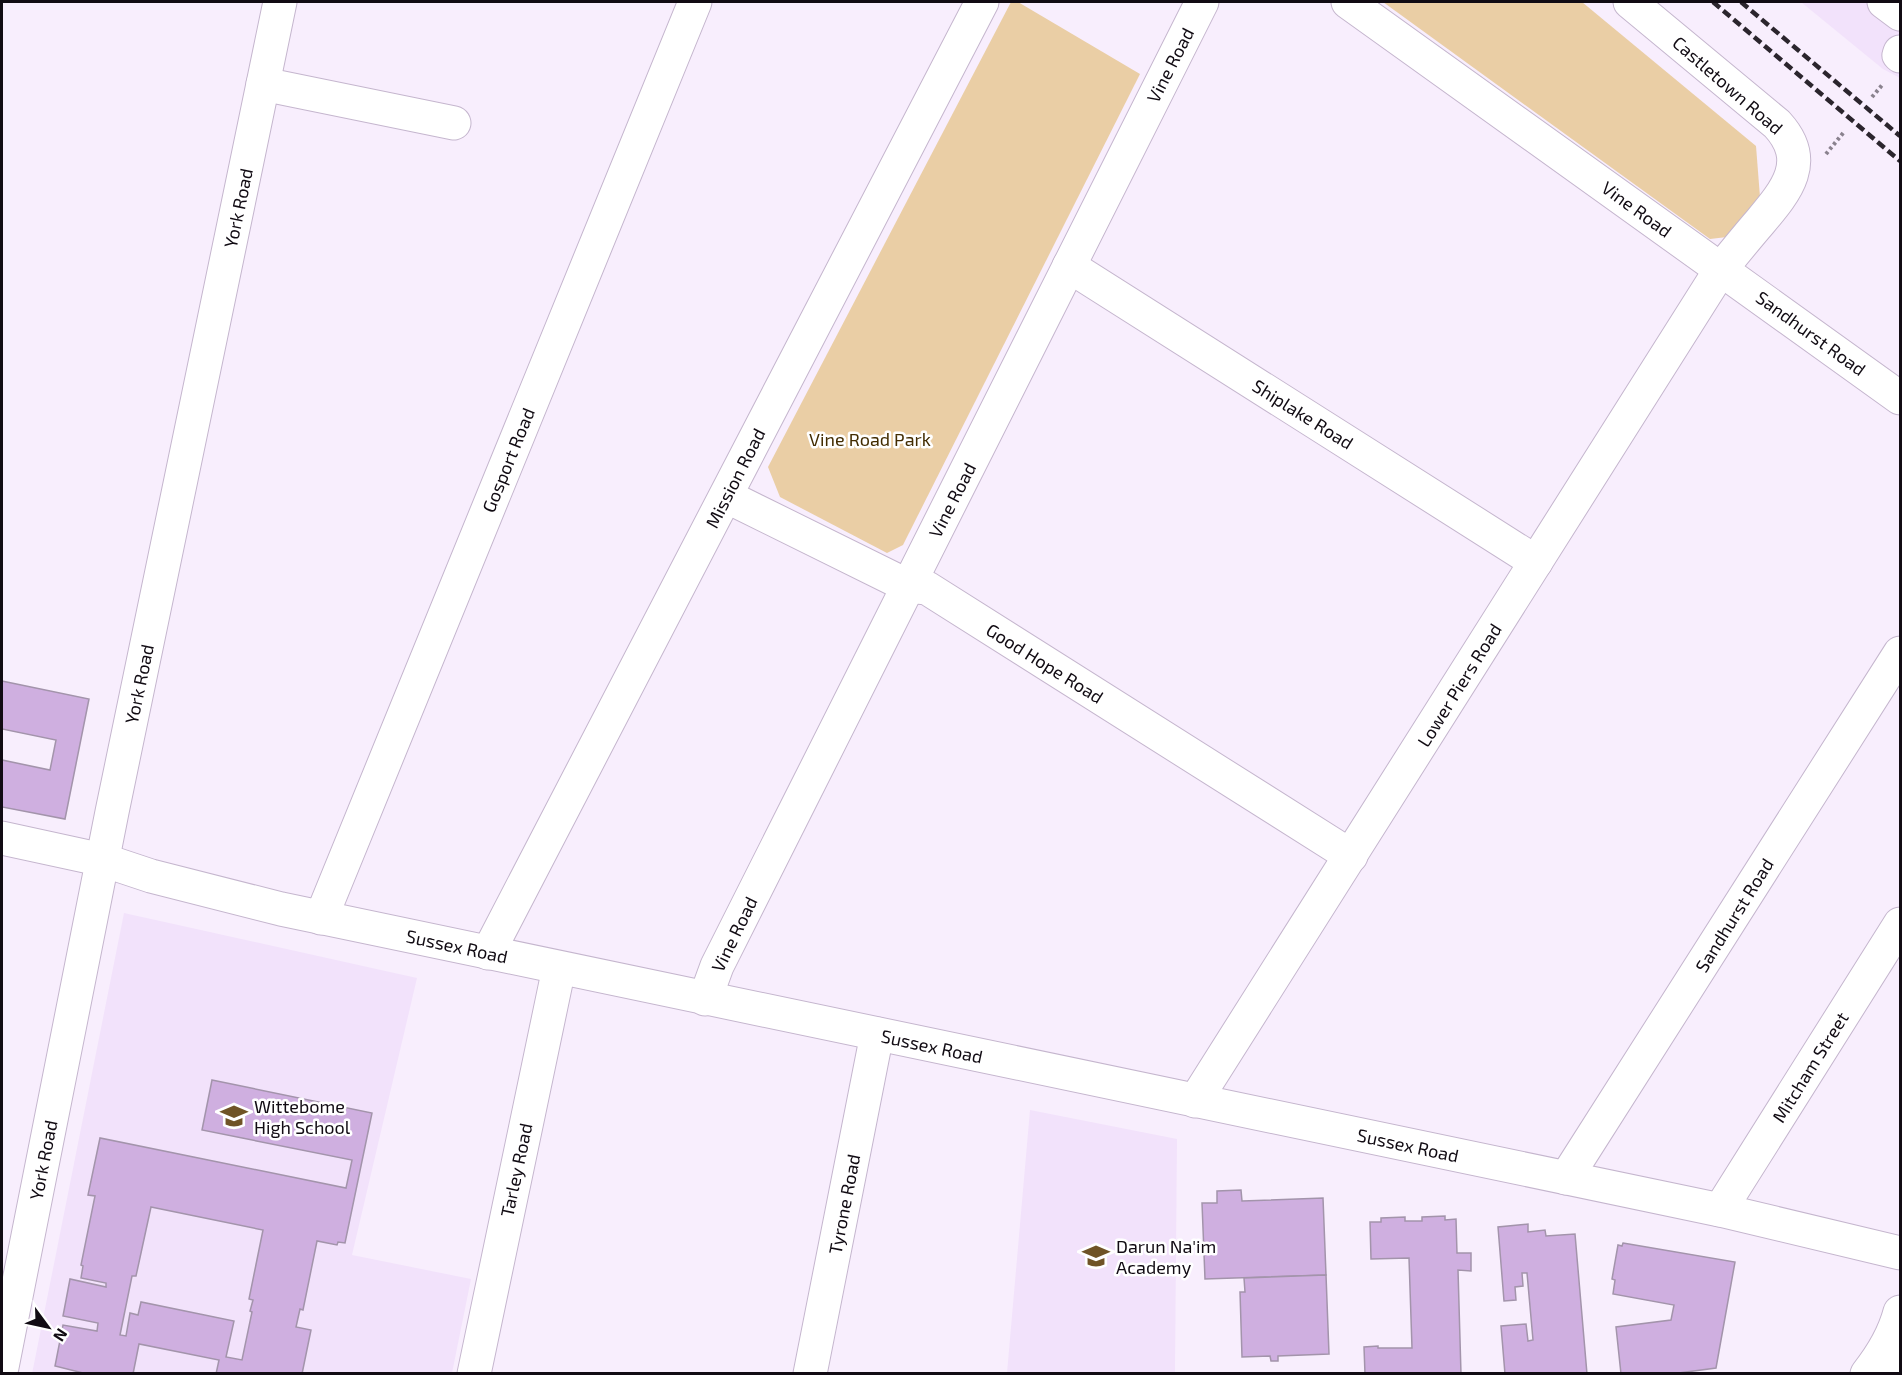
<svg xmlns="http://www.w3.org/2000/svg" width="1902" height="1375" viewBox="0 0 1902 1375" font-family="'Exo 2',sans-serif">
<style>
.built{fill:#f2e2fb}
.green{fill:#eacea5}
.building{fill:#cfafe0;stroke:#a394ab;stroke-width:1.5;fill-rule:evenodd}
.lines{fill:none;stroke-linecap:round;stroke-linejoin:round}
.minor-casing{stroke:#c5b6ce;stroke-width:35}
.path{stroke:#8a828e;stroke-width:4;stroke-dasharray:3 3;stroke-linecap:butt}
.minor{stroke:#fff;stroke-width:33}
.rail{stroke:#2b252d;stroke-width:4.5;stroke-dasharray:9 4.5;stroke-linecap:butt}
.labels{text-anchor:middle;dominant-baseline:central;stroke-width:5;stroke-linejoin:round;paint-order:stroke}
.street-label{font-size:18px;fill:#110b13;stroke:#fff}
.park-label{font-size:18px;fill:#422c01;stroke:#fff}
.poi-label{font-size:18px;fill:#110b13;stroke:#fff;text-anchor:start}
</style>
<rect width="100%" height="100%" fill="#f8eefd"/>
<g class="built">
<polygon points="1801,2 1900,2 1900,78 1883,69"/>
<polygon points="124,913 417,978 352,1255 471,1279 452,1373 32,1374"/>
<polygon points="1030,1110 1177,1139 1175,1373 1007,1373"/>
</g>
<g class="green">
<polygon points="1011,2 1018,2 1140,74 903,545 887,553 780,497 768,467"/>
<polygon points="1383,2 1582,2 1756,146 1760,197 1727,237 1710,239"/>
</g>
<g class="building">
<polygon points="2,681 89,699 65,819 2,807 2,760 50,770 56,740 2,729"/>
<path d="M 212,1080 L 372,1113 L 345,1243 L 338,1242 L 337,1245 L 317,1241 L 303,1310 L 300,1309 L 296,1327 L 311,1330 L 302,1374 L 216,1374 L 219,1360 L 139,1344 L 133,1374 L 87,1374 L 55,1366 L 63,1325 L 97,1331 L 98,1323 L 63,1316 L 70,1279 L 106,1287 L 106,1283 L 81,1278 L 83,1266 L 81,1265 L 95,1196 L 88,1195 L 100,1138 L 346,1188 L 352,1160 L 202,1130 ZM 151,1207 L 263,1230 L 249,1299 L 253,1300 L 250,1311 L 252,1312 L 242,1360 L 226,1357 L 234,1321 L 141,1302 L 138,1315 L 130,1313 L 126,1336 L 120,1335 L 132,1276 L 136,1276 Z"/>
<polygon points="1241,1190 1242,1201 1323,1198 1326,1275 1205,1279 1202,1203 1217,1203 1217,1191"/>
<polygon points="1445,1216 1445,1220 1456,1219 1457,1253 1471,1253 1471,1271 1458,1270 1461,1374 1365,1374 1364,1347 1378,1346 1378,1348 1412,1348 1409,1258 1371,1259 1370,1222 1381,1222 1381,1218 1405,1217 1405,1221 1422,1221 1422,1217"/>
<polygon points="1528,1224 1528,1232 1545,1230 1546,1236 1575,1234 1587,1374 1505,1374 1501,1326 1526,1324 1528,1341 1533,1340 1527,1273 1522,1273 1523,1286 1515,1287 1516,1300 1504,1301 1498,1227"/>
<polygon points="1623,1243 1735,1262 1716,1368 1671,1374 1621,1374 1616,1327 1671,1320 1674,1305 1613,1294 1615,1280 1612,1279 1618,1245 1622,1246"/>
<polygon points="1326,1275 1329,1354 1278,1356 1278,1361 1271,1361 1270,1356 1242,1357 1240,1292 1245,1292 1244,1278"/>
</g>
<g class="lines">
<defs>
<g id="minor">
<polyline points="1348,2 1900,398"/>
<polyline points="1884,2 1900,14"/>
<polyline points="1900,52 1899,55 1900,56"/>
<polyline points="263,84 454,123"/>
<polyline points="1069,266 1536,562"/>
<polyline points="726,496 908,586 927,588 1351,856"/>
<polyline points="2,838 103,860 151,876 281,909 1720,1210 1900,1253"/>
<polyline points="321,918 695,2"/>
<polyline points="488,953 982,2"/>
<polyline points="705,999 717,966 1202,2"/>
<path d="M 1195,1101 L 1721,269 C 1734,253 1747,237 1760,222 C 1787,190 1811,161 1777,124 L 1630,2"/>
<polyline points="1566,1178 1900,653"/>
<polyline points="1720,1210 1900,924"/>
<polyline points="2,1367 112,812 280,2"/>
<polyline points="474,1374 559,968"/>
<polyline points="810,1374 877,1034"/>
<path d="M 1867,1374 C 1882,1355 1894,1335 1900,1312"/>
<polyline points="1899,1374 1900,1372"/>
</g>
</defs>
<use href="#minor" class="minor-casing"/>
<g class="path">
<polyline points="1872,97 1883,84"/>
<polyline points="1826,154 1844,132"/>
</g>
<use href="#minor" class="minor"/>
<g class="rail">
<polyline points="1713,2 1900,161"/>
<polyline points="1741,2 1900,136"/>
</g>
</g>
<defs>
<symbol id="school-bare" viewBox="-9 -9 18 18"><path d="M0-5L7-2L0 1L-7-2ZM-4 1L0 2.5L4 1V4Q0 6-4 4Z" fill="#6f5326" stroke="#fff" stroke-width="2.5" paint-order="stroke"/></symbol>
</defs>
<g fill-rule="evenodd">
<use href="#school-bare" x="215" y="1097" width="38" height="38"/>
<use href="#school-bare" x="1077" y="1237" width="38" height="38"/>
</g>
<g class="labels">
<g class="street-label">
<text transform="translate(1170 65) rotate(-63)">Vine Road</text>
<text transform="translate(1728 85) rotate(41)">Castletown Road</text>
<text transform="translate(238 208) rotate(-78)">York Road</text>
<text transform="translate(1637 209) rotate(36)">Vine Road</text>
<text transform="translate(1811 333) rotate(36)">Sandhurst Road</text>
<text transform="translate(1303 414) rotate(32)">Shiplake Road</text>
<text transform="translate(508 460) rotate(-68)">Gosport Road</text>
<text transform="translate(735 478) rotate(-63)">Mission Road</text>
<text transform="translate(952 500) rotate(-63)">Vine Road</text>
<text transform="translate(1045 663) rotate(32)">Good Hope Road</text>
<text transform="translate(139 684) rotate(-78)">York Road</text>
<text transform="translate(1459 685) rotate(-58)">Lower Piers Road</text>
<text transform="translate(1734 915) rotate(-58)">Sandhurst Road</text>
<text transform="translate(734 934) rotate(-64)">Vine Road</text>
<text transform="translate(457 946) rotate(12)">Sussex Road</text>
<text transform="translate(932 1046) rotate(12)">Sussex Road</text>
<text transform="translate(1810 1067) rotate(-58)">Mitcham Street</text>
<text transform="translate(1408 1145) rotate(12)">Sussex Road</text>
<text transform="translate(43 1160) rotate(-79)">York Road</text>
<text transform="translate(516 1170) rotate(-78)">Tarley Road</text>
<text transform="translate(844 1204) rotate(-79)">Tyrone Road</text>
</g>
<g class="park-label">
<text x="870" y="439">Vine Road Park</text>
</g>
<g class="poi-label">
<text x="254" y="1106">Wittebome<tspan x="254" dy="21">High School</tspan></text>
<text x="1116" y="1246">Darun Na'im<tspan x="1116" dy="21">Academy</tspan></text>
</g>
</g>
<rect width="1902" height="1375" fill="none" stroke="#110b13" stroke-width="6"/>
<g transform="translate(48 1327) rotate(123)" stroke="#ffffff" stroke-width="4.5" paint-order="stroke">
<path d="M0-4.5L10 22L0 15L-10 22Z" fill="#110b13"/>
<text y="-9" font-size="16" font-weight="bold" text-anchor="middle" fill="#110b13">N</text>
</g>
</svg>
